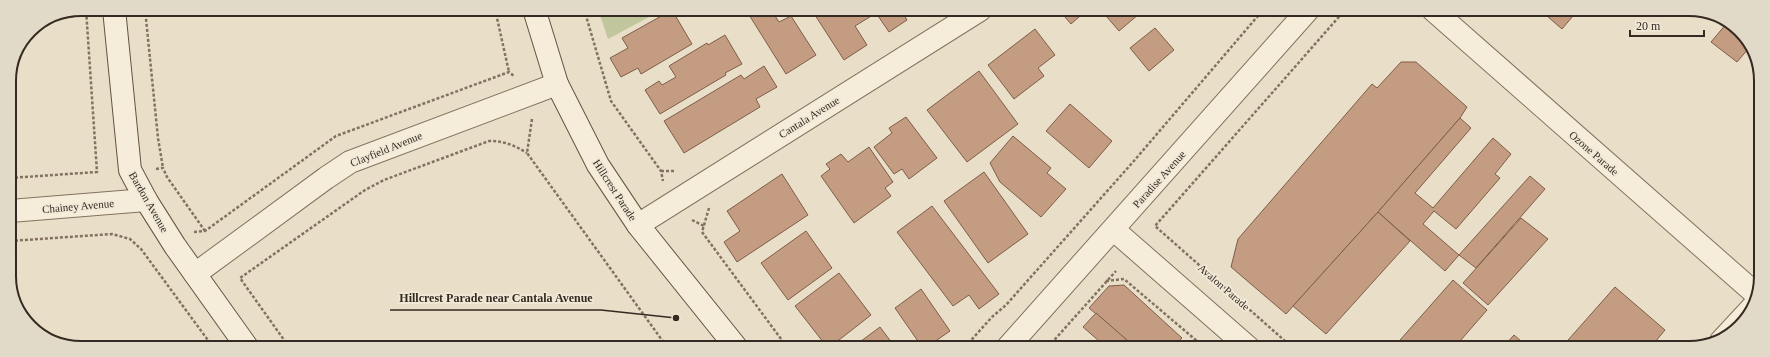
<svg xmlns="http://www.w3.org/2000/svg" width="1770" height="357" viewBox="0 0 1770 357" font-family="Georgia,serif">
<style>
.green{fill:#c2c69d}
.building{fill:#c39c82;stroke:#7f5d48}
.lines{fill:none;stroke-linecap:round;stroke-linejoin:round}
.lane-casing{stroke:#83725f;stroke-width:14}
.street-casing{stroke:#83725f;stroke-width:24}
.secondary-casing{stroke:#655342;stroke-width:24}
.path{stroke:#83725f;stroke-width:2.5;stroke-dasharray:3 2;stroke-linecap:butt}
.lane{stroke:#f5edda;stroke-width:12}
.street{stroke:#f5edda;stroke-width:22}
.secondary{stroke:#f5edda;stroke-width:22}
.labels{text-anchor:middle;dominant-baseline:central;stroke-width:3.5;stroke-linejoin:round;paint-order:stroke}
.street-label{font-size:11px;fill:#352a21;stroke:#f1e9d7}
.rim{fill:none;stroke:#352a21;stroke-width:2}
.leader{fill:none;stroke:#352a21;stroke-width:1.5}
.callout-dot{fill:#352a21;stroke:#f1e9d7;stroke-width:1.5}
.callout-label{font-size:12px;text-anchor:middle;font-weight:bold;fill:#352a21;stroke:#f1e9d7;stroke-width:3.5;stroke-linejoin:round;paint-order:stroke}
</style>
<rect width="100%" height="100%" fill="#e9dfc8"/>
<polygon class="green" points="598,9 664,9 608,39"/>
<g class="building">
<polygon points="79,9 79,16 44,21 54,14"/>
<polygon points="672,10 692,44 641,74 638,68 621,77 610,58 628,48 622,38"/>
<polygon points="746,10 771,10 779,22 791,16 816,55 786,74"/>
<polygon points="817,10 870,10 873,15 855,26 867,45 844,60 813,12"/>
<polygon points="874,10 901,10 907,20 889,32"/>
<polygon points="1059,10 1087,10 1071,24"/>
<polygon points="1101,10 1135,10 1139,14 1119,31"/>
<polygon points="1540,10 1578,10 1562,29"/>
<polygon points="1727,23 1740,30 1749,48 1737,62 1711,42"/>
<polygon points="1155,28 1174,50 1149,71 1130,48"/>
<polygon points="1035,29 1055,55 1038,68 1044,76 1014,99 988,65"/>
<polygon points="725,35 742,64 725,73 726,75 660,114 645,90 659,81 662,85 676,77 669,66 707,43 708,45"/>
<polygon points="1401,62 1416,62 1467,107 1460,118 1378,212 1286,314 1231,267 1238,239 1372,84 1377,88"/>
<polygon points="764,66 777,87 756,99 760,107 684,153 664,121 741,75 744,79"/>
<polygon points="979,71 1018,124 967,162 927,110"/>
<polygon points="1070,104 1112,141 1089,168 1046,131"/>
<polygon points="906,117 937,158 909,179 902,169 894,174 874,147 892,133 889,128"/>
<polygon points="1460,118 1471,128 1415,193 1433,208 1493,138 1511,154 1495,174 1500,178 1456,229 1434,211 1423,224 1459,255 1445,271 1378,212"/>
<polygon points="1013,136 1051,168 1047,173 1066,189 1041,217 1000,182 990,163"/>
<polygon points="869,147 893,182 885,188 891,196 854,223 821,176 830,169 826,164 841,154 848,162"/>
<polygon points="984,172 1028,234 988,263 944,201"/>
<polygon points="782,174 808,215 737,262 724,242 740,231 727,211"/>
<polygon points="1530,176 1545,189 1476,268 1459,255"/>
<polygon points="932,206 999,294 979,309 969,295 953,306 897,232"/>
<polygon points="1378,212 1410,241 1326,334 1293,306"/>
<polygon points="1521,218 1548,239 1488,305 1463,283"/>
<polygon points="806,231 832,268 788,300 761,263"/>
<polygon points="839,273 871,315 830,347 827,347 795,306"/>
<polygon points="1453,280 1487,310 1454,348 1393,348"/>
<polygon points="1124,285 1182,338 1173,347 1135,347 1089,308 1109,286"/>
<polygon points="1615,287 1665,330 1650,348 1561,348"/>
<polygon points="921,289 950,331 927,347 922,347 895,308"/>
<polygon points="1096,313 1135,347 1093,347 1099,341 1083,327"/>
<polygon points="880,327 895,347 853,347"/>
<polygon points="1514,335 1529,348 1502,348"/>
</g>
<g class="lines">
<defs>
<polyline id="lane" points="1717,338 1756,296"/>
<g id="street">
<polyline points="1433,10 1757,295"/>
<polyline points="10,211 146,200"/>
<polyline points="638,225 980,10"/>
<polyline points="1114,230 1249,348"/>
<polyline points="195,274 326,178 350,162 557,84"/>
<polyline points="1008,347 1308,10"/>
</g>
<g id="secondary">
<polyline points="114,9 130,170 146,200 175,246 247,347"/>
<polyline points="534,9 557,84 598,165 638,225 736,347"/>
</g>
</defs>
<use href="#lane" class="lane-casing"/>
<use href="#street" class="street-casing"/>
<use href="#secondary" class="secondary-casing"/>
<g class="path">
<polyline points="145,9 158,138 163,168"/>
<polyline points="495,9 509,72"/>
<polyline points="584,9 611,101 661,171 663,181"/>
<polyline points="532,119 527,153 667,347"/>
<polyline points="156,169 163,168 167,177 205,231"/>
<polyline points="661,171 676,171"/>
<polyline points="10,178 97,172 86,9"/>
<polyline points="709,208 702,232 787,347"/>
<polyline points="692,220 704,226"/>
<polyline points="194,232 205,231 336,136 509,72 514,76"/>
<polyline points="10,241 112,234 130,239 141,249 213,347"/>
<polyline points="1106,281 1124,279 1204,347"/>
<path d="M 289,347 L 240,278 L 365,190 L 384,180 L 489,141 C 504,141 514,145 527,153"/>
<polyline points="965,347 992,317 1006,305 1133,162 1263,10"/>
<polyline points="1048,347 1116,271"/>
<polyline points="1293,348 1155,226 1345,10"/>
</g>
<use href="#lane" class="lane"/>
<use href="#street" class="street"/>
<use href="#secondary" class="secondary"/>
</g>
<g class="labels">
<g class="street-label">
<text transform="translate(809 117) rotate(-32)">Cantala Avenue</text>
<text transform="translate(386 149) rotate(-22)">Clayfield Avenue</text>
<text transform="translate(1594 153) rotate(41)">Ozone Parade</text>
<text transform="translate(1159 179) rotate(-48)">Paradise Avenue</text>
<text transform="translate(615 190) rotate(57)">Hillcrest Parade</text>
<text transform="translate(149 202) rotate(60)">Bardon Avenue</text>
<text transform="translate(78 206) rotate(-5)">Chainey Avenue</text>
<text transform="translate(1224 287) rotate(41)">Avalon Parade</text>
</g>
</g>
<path d="M0 0H1770V357H0ZM81 16H1689A65 65 0 0 1 1754 81V276A65 65 0 0 1 1689 341H81A65 65 0 0 1 16 276V81A65 65 0 0 1 81 16Z" fill="#e2dac8" fill-rule="evenodd"/>
<path class="rim" d="M81 16H1689A65 65 0 0 1 1754 81V276A65 65 0 0 1 1689 341H81A65 65 0 0 1 16 276V81A65 65 0 0 1 81 16Z"/>
<path class="leader" d="M676 318L601 310H390"/>
<circle class="callout-dot" cx="676" cy="318" r="4"/>
<g class="callout-label">
<text x="496" y="302">Hillcrest Parade near Cantala Avenue</text>
</g>
<path d="M1630 30v6h74v-6" fill="none" stroke="#352a21" stroke-width="2"/>
<text x="1636" y="30" font-size="12" fill="#352a21" stroke="#f1e9d7" stroke-width="3" paint-order="stroke">20 m</text>
</svg>
